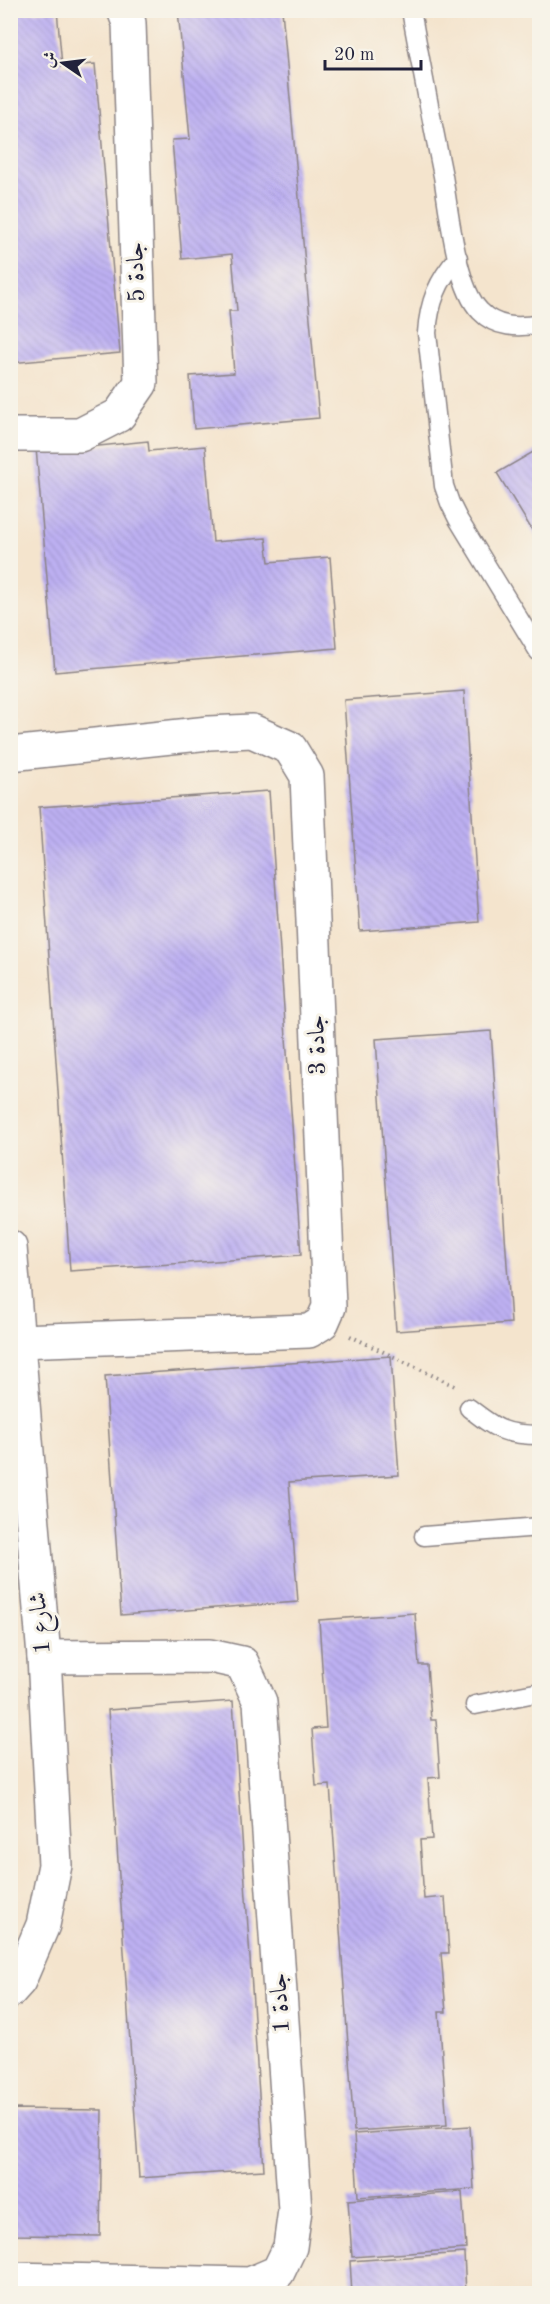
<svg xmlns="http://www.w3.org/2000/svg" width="550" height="2304" viewBox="0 0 550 2304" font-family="'Old Standard TT',Amiri,serif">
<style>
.building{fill:url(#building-back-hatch)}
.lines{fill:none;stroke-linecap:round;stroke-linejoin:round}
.service-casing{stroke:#8b8384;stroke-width:21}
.minor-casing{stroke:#8b8384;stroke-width:36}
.path{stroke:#8b8384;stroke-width:4;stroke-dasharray:1.5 4.5;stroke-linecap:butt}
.service{stroke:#fff;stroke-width:18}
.minor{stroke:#fff;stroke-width:33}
.labels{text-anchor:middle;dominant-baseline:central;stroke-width:6;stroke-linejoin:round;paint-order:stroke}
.street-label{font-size:24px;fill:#22223b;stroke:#f7f3e8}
</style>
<defs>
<pattern id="building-back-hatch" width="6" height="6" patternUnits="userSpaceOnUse" patternTransform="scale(1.5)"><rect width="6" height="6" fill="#bdb0f2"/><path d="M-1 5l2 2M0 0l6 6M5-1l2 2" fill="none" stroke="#a297d0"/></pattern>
</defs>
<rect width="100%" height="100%" fill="#f7f3e8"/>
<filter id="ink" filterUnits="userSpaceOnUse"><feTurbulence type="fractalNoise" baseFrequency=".0167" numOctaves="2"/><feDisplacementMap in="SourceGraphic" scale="12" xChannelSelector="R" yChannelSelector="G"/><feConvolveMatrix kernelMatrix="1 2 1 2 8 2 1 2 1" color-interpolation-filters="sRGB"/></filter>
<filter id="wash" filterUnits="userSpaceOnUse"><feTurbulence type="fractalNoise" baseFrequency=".008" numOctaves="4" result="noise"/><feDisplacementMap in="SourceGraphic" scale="24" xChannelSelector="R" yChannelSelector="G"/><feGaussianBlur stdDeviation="1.35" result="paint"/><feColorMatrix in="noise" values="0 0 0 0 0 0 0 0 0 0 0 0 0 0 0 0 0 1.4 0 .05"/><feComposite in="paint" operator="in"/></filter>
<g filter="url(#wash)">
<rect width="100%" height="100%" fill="#f4e4cd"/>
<g id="blocks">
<g class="building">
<polygon points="57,10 62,66 95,64 120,353 10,363 10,14"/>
<polygon points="178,10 282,10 319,418 194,429 190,376 234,373 229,311 237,311 232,254 182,259 172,140 190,139"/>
<polygon points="148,441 149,451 205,446 213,542 266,538 269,562 330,557 337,648 55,672 36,448 89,447"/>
<polygon points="540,448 540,543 497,473"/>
<polygon points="464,691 479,922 360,931 344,700"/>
<polygon points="269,791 301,1255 70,1271 39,807"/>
<polygon points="491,1031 511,1323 396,1331 376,1039"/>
<polygon points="391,1356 399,1475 289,1482 298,1602 121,1615 105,1376"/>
<polygon points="415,1613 419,1665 427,1665 431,1720 436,1720 440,1777 428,1778 432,1839 420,1840 424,1899 445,1897 449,1953 441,1953 446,2012 439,2012 447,2125 354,2131 330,1785 316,1786 312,1729 326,1728 319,1620"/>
<polygon points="233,1701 264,2170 139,2178 108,1710"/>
<polygon points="12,1761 14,1779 10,1780 10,1762"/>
<polygon points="10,2109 102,2110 100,2236 10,2235"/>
<polygon points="470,2126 474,2189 358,2197 354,2134"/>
<polygon points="462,2192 466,2249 352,2257 348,2200"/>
<polygon points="464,2253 466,2294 352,2294 350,2261"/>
</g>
</g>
</g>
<g filter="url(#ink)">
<use href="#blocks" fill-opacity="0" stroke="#8b8384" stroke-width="1.5"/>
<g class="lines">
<defs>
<g id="service">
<path d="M 411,10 C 421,66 432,121 443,176 C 449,211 456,287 480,311 C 496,328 518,328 540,324"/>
<path d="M 458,258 C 438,280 429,303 427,333 L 444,486 L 450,503 L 458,519 L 539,652"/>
<path d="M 469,1408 C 496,1429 504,1435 540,1435"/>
<polyline points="424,1536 540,1527"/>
<polyline points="475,1705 540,1692"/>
</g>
<g id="minor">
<polyline points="10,435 80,435 119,415 141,383 129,23 124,10"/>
<polyline points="10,754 209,733 252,731 290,748 307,776 329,1307 322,1323 309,1331 18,1341"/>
<polyline points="10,1247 44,1657 55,1865 43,1925 19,1981 10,1991"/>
<polyline points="10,2279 250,2284 278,2272 290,2247 295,2210 260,1702 242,1663 210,1656 44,1657"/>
</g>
</defs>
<use href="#service" class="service-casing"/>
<use href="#minor" class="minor-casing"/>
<polyline class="path" points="350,1336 457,1387"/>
<use href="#service" class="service"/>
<use href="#minor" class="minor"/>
</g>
</g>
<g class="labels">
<g class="street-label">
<text transform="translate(137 272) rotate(-92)">جادة 5</text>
<text transform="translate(318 1045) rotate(-92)">جادة 3</text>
<text transform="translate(41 1623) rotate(-95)">شارع 1</text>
<text transform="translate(281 2003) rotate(-94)">جادة 1</text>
</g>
</g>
<rect width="550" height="2304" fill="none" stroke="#f7f3e8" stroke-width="36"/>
<g transform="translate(63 63) rotate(284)" stroke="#f7f3e8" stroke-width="4.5" paint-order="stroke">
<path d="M0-4.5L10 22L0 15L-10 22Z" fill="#22223b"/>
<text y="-9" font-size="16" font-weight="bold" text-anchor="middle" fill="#22223b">ش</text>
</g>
<path d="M325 60v9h96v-9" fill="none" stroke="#22223b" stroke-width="3"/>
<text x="334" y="60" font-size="18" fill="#22223b" stroke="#f7f3e8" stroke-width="4.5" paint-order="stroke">20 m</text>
</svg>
